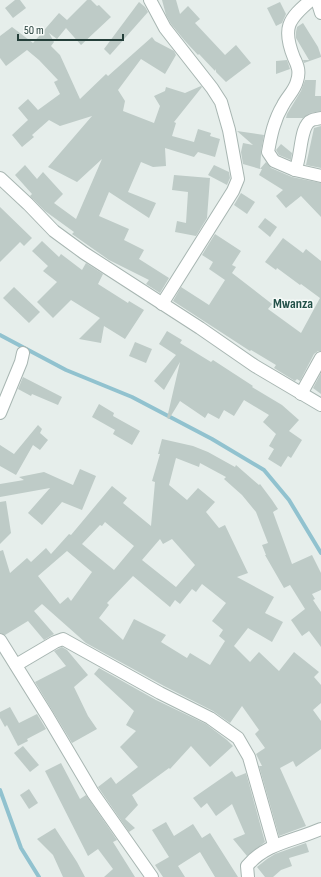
<svg xmlns="http://www.w3.org/2000/svg" width="321" height="877" viewBox="0 0 321 877" font-family="'Sofia Sans Condensed',sans-serif">
<style>
.lines{fill:none;stroke-linecap:round;stroke-linejoin:round}
.stream{stroke:#91c2cf;stroke-width:4}
.building{fill:#becbc7;fill-rule:evenodd}
.minor-casing{stroke:#a8b6b2;stroke-width:14}
.tertiary-casing{stroke:#a8b6b2;stroke-width:14}
.minor{stroke:#fff;stroke-width:12}
.tertiary{stroke:#fff;stroke-width:12}
.labels{text-anchor:middle;dominant-baseline:central;stroke-width:3;stroke-linejoin:round;paint-order:stroke}
.neighbourhood-label{font-size:14px;font-weight:bold;fill:#225048;stroke:#f6faf8}
</style>
<rect width="100%" height="100%" fill="#e6eeeb"/>
<g class="lines">
<g class="stream">
<polyline points="0,335 66,370 132,397 212,439 264,470 289,500 321,553"/>
<polyline points="0,790 21,848 39,877"/>
</g>
</g>
<g class="building">
<polygon points="15,0 20,0 26,8 13,18 5,8"/>
<polygon points="87,0 91,0 97,6 99,5 111,17 81,45 66,28 57,39 49,33 54,42 51,46 60,55 80,99 106,74 108,76 152,37 155,41 174,51 176,55 165,74 141,59 118,90 125,101 123,111 154,123 160,106 154,96 165,91 166,87 185,93 201,86 202,87 174,122 176,123 172,136 194,142 198,129 211,133 210,136 220,139 215,157 198,152 194,157 165,148 166,166 153,167 141,162 128,192 156,203 149,218 109,192 99,216 129,229 124,240 144,250 139,259 169,278 160,293 146,284 149,280 109,260 72,234 74,232 45,211 30,196 32,194 15,175 25,165 37,179 43,172 63,194 54,203 76,219 102,159 77,182 48,167 92,116 60,126 49,120 32,135 34,137 22,147 12,135 28,120 18,108 28,99 38,110 60,94 54,82 58,80 39,60 27,50 6,66 0,58 0,36 12,27 33,43 59,13 67,20"/>
<polygon points="162,0 176,0 180,14 188,6 200,19 195,23 225,55 236,45 251,63 226,82 216,72 216,69 215,71 199,54 198,55 185,41 171,24 166,15"/>
<polygon points="139,2 145,7 148,12 110,55 104,49"/>
<polygon points="280,2 286,14 282,23 276,26 267,8"/>
<polygon points="303,23 318,47 321,56 321,57 304,63 303,60 309,60 296,38 296,32 297,27"/>
<polygon points="287,60 290,69 276,74 276,61"/>
<polygon points="305,80 316,80 315,96 321,96 321,111 310,113 303,118 286,118 287,114 301,91"/>
<polygon points="321,126 321,168 306,165 314,128"/>
<polygon points="237,131 264,135 261,151 261,155 260,169 243,164 241,152 243,143 253,145"/>
<polygon points="281,144 292,153 291,160 279,155 276,150"/>
<polygon points="266,162 271,168 292,177 321,183 321,217 301,196 286,208 276,196 283,190 259,175 262,169 260,169"/>
<polygon points="214,165 229,172 230,178 227,185 208,175"/>
<polygon points="174,175 210,178 207,218 196,236 175,232 177,221 186,223 188,192 172,190"/>
<polygon points="241,193 255,202 247,214 234,205"/>
<polygon points="0,207 32,238 24,246 20,242 0,262"/>
<polygon points="265,218 277,227 270,237 258,227"/>
<polygon points="215,234 241,251 232,265 236,267 232,273 272,304 268,309 301,333 320,298 301,284 300,285 277,268 276,270 265,262 283,238 303,253 306,249 321,261 321,351 318,351 314,354 300,381 297,379 295,381 274,368 276,365 251,350 250,351 173,301 181,287 209,305 225,280 209,269 213,262 202,255"/>
<polygon points="42,241 59,257 61,254 82,270 86,263 103,274 98,284 128,303 129,301 144,310 125,339 104,326 101,343 79,339 100,318 71,300 53,318 37,302 57,282 43,271 48,266 32,251"/>
<polygon points="14,287 40,312 29,323 3,298"/>
<polygon points="167,331 182,340 180,343 211,362 213,360 253,386 252,387 282,405 299,420 289,431 302,440 291,458 288,456 281,467 268,459 274,449 269,446 276,434 263,422 269,415 244,400 234,416 224,410 219,419 208,413 205,418 180,401 169,419 167,418 180,362 164,390 154,381 176,355 159,344"/>
<polygon points="135,342 152,349 146,363 129,356"/>
<polygon points="321,373 321,394 313,388"/>
<polygon points="23,377 62,397 58,405 32,394 31,396 18,389"/>
<polygon points="99,404 114,413 113,416 140,431 132,445 113,434 115,430 92,417"/>
<polygon points="38,425 42,429 40,433 48,440 40,450 33,445 16,475 0,466 0,445 14,454"/>
<path d="M 162,439 L 193,446 L 208,452 L 235,467 L 236,465 L 259,485 L 260,484 L 272,500 L 278,509 L 273,512 L 292,564 L 312,555 L 321,573 L 321,590 L 312,594 L 315,599 L 313,600 L 321,612 L 321,647 L 309,631 L 302,636 L 291,620 L 305,609 L 290,585 L 284,588 L 265,555 L 266,555 L 262,545 L 268,543 L 256,512 L 242,495 L 224,479 L 226,477 L 200,463 L 199,467 L 176,458 L 169,485 L 187,500 L 198,488 L 215,502 L 206,512 L 219,528 L 225,525 L 248,573 L 237,577 L 274,597 L 265,613 L 283,622 L 272,642 L 248,628 L 234,646 L 250,662 L 259,652 L 279,671 L 294,652 L 319,672 L 314,677 L 321,685 L 321,703 L 313,710 L 321,721 L 321,749 L 296,767 L 293,761 L 280,768 L 306,826 L 279,836 L 259,766 L 262,766 L 256,754 L 265,748 L 255,734 L 259,730 L 242,706 L 230,723 L 213,711 L 164,686 L 86,643 L 42,604 L 34,611 L 54,634 L 44,640 L 28,621 L 5,635 L 0,633 L 0,551 L 3,550 L 10,573 L 27,558 L 31,562 L 46,548 L 51,554 L 69,534 L 71,535 L 112,486 L 127,498 L 123,503 L 151,526 L 155,482 L 152,481 L 160,454 L 158,454 ZM 105,522 L 134,546 L 114,570 L 82,544 L 100,525 L 102,526 ZM 160,539 L 163,544 L 172,539 L 195,565 L 176,587 L 142,560 ZM 67,551 L 92,572 L 71,601 L 68,597 L 60,604 L 38,576 ZM 133,576 L 170,607 L 175,600 L 180,604 L 192,589 L 196,592 L 202,584 L 226,603 L 212,621 L 223,630 L 219,636 L 225,641 L 210,665 L 190,653 L 187,658 L 161,642 L 166,635 L 134,619 L 123,640 L 99,618 L 109,605 L 107,603 Z"/>
<polygon points="80,469 96,476 82,510 62,502 42,525 28,513 50,488 0,497 0,484 24,480 19,477 44,472 73,485"/>
<polygon points="6,501 11,533 0,544 0,502"/>
<polygon points="62,647 67,650 88,675 74,687 88,716 97,729 72,743 35,682 66,666 54,651"/>
<polygon points="99,668 156,700 206,724 227,740 233,746 210,767 191,746 170,769 169,768 132,795 138,805 125,819 135,828 129,832 98,787 111,777 116,784 138,767 120,747 136,731 126,725 134,711 94,674"/>
<polygon points="10,707 19,723 37,714 46,729 27,739 28,741 18,746 7,725 5,727 0,718 0,712"/>
<polygon points="23,746 39,765 30,772 14,753"/>
<polygon points="61,763 80,799 86,795 117,840 113,842 135,877 104,877 113,869 98,849 88,856 45,771"/>
<polygon points="232,771 236,777 246,773 265,842 247,856 233,839 245,834 232,804 216,816 207,803 201,808 193,798"/>
<polygon points="29,789 38,803 29,809 20,795"/>
<polygon points="166,822 174,836 193,824 202,838 210,833 238,877 215,877 200,852 178,866 185,877 163,877 155,865 169,857 152,830"/>
<polygon points="55,828 77,862 85,877 63,877 53,855 37,839"/>
<polygon points="306,843 309,852 289,858 292,866 281,870 273,877 265,877 257,867 267,859 275,854"/>
</g>
<g class="lines">
<defs>
<g id="minor">
<polyline points="150,0 165,28 212,88 221,102 229,130 238,179 233,191 162,304"/>
<path d="M 311,0 C 288,19 282,28 294,58 C 298,66 300,72 297,81 C 295,90 287,97 283,105 C 274,120 271,135 268,152 L 274,161 L 295,170 L 321,176"/>
<polyline points="317,0 321,13"/>
<path d="M 295,170 C 302,158 299,125 312,120 C 314,119 318,119 321,118"/>
<polyline points="301,394 321,358"/>
<polyline points="0,413 21,362 23,353"/>
<polyline points="0,640 48,717 93,793 152,877"/>
<polyline points="16,665 55,642 63,639 160,693 210,718 238,738 249,757 274,845"/>
<path d="M 248,877 L 247,866 C 266,843 294,841 321,829"/>
</g>
<polyline id="tertiary" points="0,178 28,204 54,231 84,253 200,328 255,366 321,405"/>
</defs>
<use href="#minor" class="minor-casing"/>
<use href="#tertiary" class="tertiary-casing"/>
<use href="#minor" class="minor"/>
<use href="#tertiary" class="tertiary"/>
</g>
<g class="labels">
<g class="neighbourhood-label">
<text x="293" y="303">Mwanza</text>
</g>
</g>
<path d="M18 34v6h105v-6" fill="none" stroke="#253f3a" stroke-width="2"/>
<text x="24" y="34" font-size="12" fill="#253f3a" stroke="#f6faf8" stroke-width="3" paint-order="stroke">50 m</text>
</svg>
